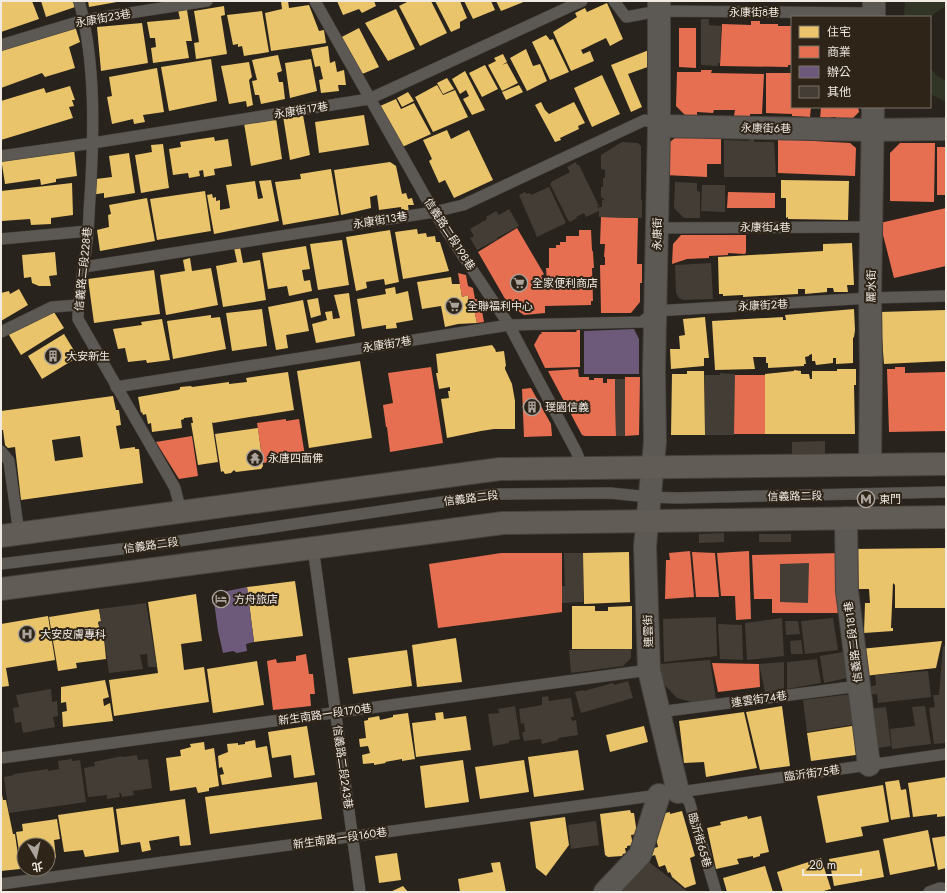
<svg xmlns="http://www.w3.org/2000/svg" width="947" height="893" viewBox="0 0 947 893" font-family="Jost,'Noto Sans TC',sans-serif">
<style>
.green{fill:#313525}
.homes{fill:#e9c46a;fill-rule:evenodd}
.shops{fill:#e76f51}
.offices{fill:#6d597a}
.building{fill:#433d35}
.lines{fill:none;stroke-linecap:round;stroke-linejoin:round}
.service-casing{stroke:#46413c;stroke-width:12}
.minor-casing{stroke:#46413c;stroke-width:24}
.secondary-casing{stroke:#46413c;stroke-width:24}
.service{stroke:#5c5853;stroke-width:11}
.minor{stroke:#5c5853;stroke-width:22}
.secondary{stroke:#625c56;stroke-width:22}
.labels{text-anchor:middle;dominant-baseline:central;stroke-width:4;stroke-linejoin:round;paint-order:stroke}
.street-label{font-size:11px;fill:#f0eae2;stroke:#2e2418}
.poi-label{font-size:11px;fill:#f0eae2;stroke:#2e2418;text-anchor:start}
</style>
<rect width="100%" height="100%" fill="#29231d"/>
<g class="green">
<polygon points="905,1 946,1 946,6 935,13 930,18 930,17 904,17"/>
<polygon points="930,68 936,75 946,81 946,102 930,94"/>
</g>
<g class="homes">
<polygon points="1,1 32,1 39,19 1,32"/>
<polygon points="41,1 73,1 75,7 46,17"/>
<polygon points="88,1 117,1 117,2 89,7"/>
<polygon points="281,1 288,1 289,8 309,5 319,31 324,30 326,43 271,51 265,13 282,9"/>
<polygon points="337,1 374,1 376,6 362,13 359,9 343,15"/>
<polygon points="409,1 431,1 447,33 420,46 399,6"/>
<polygon points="435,1 460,1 467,18 460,22 460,28 451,32"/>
<polygon points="464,1 491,1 495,10 473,19"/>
<polygon points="496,1 526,1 501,11"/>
<polygon points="607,3 623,39 610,46 606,38 581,50 583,54 590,51 594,61 571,71 553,32 577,17 575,13 585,8 587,12"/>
<polygon points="224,6 225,15 221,16 227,54 196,59 194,43 199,42 194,11"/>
<polygon points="396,9 415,49 388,61 365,23"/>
<polygon points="178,10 187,10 192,41 186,41 189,58 153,63 151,48 156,47 155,38 150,38 147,22 180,19"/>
<polygon points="262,11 269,52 244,56 242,46 238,47 238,44 233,45 227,15"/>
<polygon points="142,23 148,63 101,71 97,27"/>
<polygon points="75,26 80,42 69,47 75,68 45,77 42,73 1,88 1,51"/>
<polygon points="359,28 379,67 355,77 334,41"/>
<polygon points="546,35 550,40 553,39 569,72 550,80 532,42"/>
<polygon points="328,46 330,63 335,61 337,72 344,70 346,85 338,85 339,91 321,93 319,80 323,79 320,66 315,67 311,49"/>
<polygon points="654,48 656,64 628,74 642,107 631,112 611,65"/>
<polygon points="526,49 533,66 540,64 547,81 527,91 510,58"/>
<polygon points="503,54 507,62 502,65 507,63 518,83 502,91 488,65 496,61 494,58"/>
<polygon points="278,55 282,71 277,73 279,82 283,82 285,99 261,104 259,95 255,95 252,81 257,80 252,60"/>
<polygon points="211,59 217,101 169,111 161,67"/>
<polygon points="311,59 317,91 290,98 285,63"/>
<polygon points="249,62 252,77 249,80 253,105 247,107 246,101 229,104 221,66"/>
<polygon points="485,65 498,89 482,97 469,73"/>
<polygon points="157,68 164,112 143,115 145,122 134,124 133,119 112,124 107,97 112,96 109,77"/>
<polygon points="465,71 485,110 472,115 463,99 469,96 466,90 460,94 452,79"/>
<polygon points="602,75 620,114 592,127 574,88"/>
<polygon points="447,78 454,89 443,94 437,83"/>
<polygon points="437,85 443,95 455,90 468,117 433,132 415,97"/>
<polygon points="519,85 523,92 506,100 502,92"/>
<polygon points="70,86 75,100 72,100 74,106 69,107 73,118 1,140 1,101 44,88 46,93"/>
<polygon points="408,92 414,101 402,107 397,98"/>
<polygon points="396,99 401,109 414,103 431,134 400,148 380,106"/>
<polygon points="541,102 545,110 549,114 574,102 585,123 578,126 579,129 560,138 561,140 555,142 535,105"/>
<polygon points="303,115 310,155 290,160 283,116"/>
<polygon points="364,115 369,145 319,153 315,122"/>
<polygon points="276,118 282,159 251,166 244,123"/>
<polygon points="447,130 451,139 469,130 493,180 454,198 445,180 439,183 429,161 432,159 423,140"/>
<polygon points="214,137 215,141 228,139 232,166 214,169 215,175 204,177 203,170 199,171 200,176 189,178 188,173 173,175 169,149 181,147 180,142"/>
<polygon points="163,144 169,188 141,193 135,155 152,152 151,145"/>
<polygon points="74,149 77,176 56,179 56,182 41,185 40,179 5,184 1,158"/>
<polygon points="129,153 135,193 104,198 104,193 90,195 88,180 112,177 109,156"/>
<polygon points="390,162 396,166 402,194 406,193 408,199 412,198 414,205 408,205 409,212 402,212 401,207 379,210 377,195 370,197 371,208 341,215 334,170"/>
<polygon points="331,169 339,215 283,225 275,182 301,179 300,174"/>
<polygon points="271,180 279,221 214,234 207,195 212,194 213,198 216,197 216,201 220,200 220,210 230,208 226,185 255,181 258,199 263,198 259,181"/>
<polygon points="781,180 849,181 848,220 788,219 788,217 786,218 786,198 781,198"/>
<polygon points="72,183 73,215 51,218 51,224 31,225 30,219 2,221 1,191"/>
<polygon points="205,191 211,231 157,240 150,199"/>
<polygon points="147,198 155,241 100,251 97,230 109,227 108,215 111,214 109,205"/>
<polygon points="417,229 418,234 426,233 427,237 435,236 436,242 440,242 449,271 403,279 395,232"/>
<polygon points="390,230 399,282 385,285 384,279 366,282 367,288 356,291 346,237"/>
<polygon points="342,240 349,285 318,290 310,244"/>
<polygon points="852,243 854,285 847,285 848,292 834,292 833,288 827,288 827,292 805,294 805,289 798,289 798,294 743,297 743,295 723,296 723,294 719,294 718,257 823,251 823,244"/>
<polygon points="306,246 310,269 302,270 304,281 310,280 312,291 289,296 287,286 268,289 262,253"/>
<polygon points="240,247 243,263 260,260 266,300 223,307 216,266 237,262 234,248"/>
<polygon points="55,252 57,275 49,276 51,286 39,286 32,283 31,277 24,278 22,255"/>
<polygon points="190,258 192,271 211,268 218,305 166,315 160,275 185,271 183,260"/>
<polygon points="154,270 160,314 94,323 88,279"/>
<polygon points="451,277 452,284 460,284 462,297 468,295 469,304 473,304 477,323 458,324 445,327 441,306 422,309 417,282"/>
<polygon points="395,287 396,294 408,291 413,320 396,323 397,328 386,329 386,325 362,329 357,299 386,294 385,289"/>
<polygon points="19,289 28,305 1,321 1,293 9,291 10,294"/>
<polygon points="349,293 355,336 316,343 312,324 327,320 325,312 332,311 333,319 340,318 334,295"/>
<polygon points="318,298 321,315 311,318 307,300"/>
<polygon points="303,300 309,331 286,335 288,348 276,350 268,307"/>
<polygon points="49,304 64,328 21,355 6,330"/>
<polygon points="262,309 267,346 232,351 226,313"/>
<polygon points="854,309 855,330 854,337 853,338 853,363 836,364 836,358 833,358 833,363 816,365 815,361 812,361 812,354 809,355 809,356 805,357 806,364 804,364 804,366 768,368 768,363 766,363 766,357 753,357 755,369 715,370 712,321 783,317 783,320 786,320 785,315"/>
<polygon points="946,310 946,361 884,364 880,312"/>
<polygon points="211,315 211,318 220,317 226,349 173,359 167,321"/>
<polygon points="705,317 709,358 704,358 704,366 671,369 670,349 680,349 679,336 685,335 683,319"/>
<polygon points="162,319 170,360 147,363 146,360 128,362 125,348 118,349 113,329 142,325 141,322"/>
<polygon points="64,334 78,357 42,379 28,356"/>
<polygon points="492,345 495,349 496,352 504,351 506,366 505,367 505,369 512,384 515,401 515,429 494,429 481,431 447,438 441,399 449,398 448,391 450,391 450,387 439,389 436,373 438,373 436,354"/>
<polygon points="360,361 372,438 309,448 297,371"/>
<polygon points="837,369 856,369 856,385 854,385 855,434 765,434 765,374 794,371 794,370 801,371 801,374 809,374 810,379 812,379 812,371 837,371"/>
<polygon points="687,371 704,371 705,435 671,435 672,374 687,374"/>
<polygon points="288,372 294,410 213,423 212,422 218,462 198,465 191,423 193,423 192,417 184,418 184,419 181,420 182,428 152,432 151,423 148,424 146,414 143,415 142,412 141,413 138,397 178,390 180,389 180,387 191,386 192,387 229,382 229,384 247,382 246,378"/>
<path d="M 113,396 L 116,410 L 119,410 L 121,425 L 116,426 L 120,449 L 135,447 L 135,449 L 139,449 L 143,483 L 21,500 L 15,447 L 8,448 L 5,445 L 3,430 L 1,430 L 1,411 ZM 80,436 L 83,457 L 55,461 L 52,440 Z"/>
<polygon points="258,428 263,466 261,469 236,472 234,470 231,473 225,474 223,471 221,472 215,434"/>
<polygon points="946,548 946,608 895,608 895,585 893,583 891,628 893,628 893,631 864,633 865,603 870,603 869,589 853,589 852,549"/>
<polygon points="629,552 630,602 584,604 583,553"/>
<polygon points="295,581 303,636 254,642 247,587"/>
<polygon points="196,594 202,641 181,644 184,670 204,667 209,702 114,716 109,680 158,673 148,602"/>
<polygon points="572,606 595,606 595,611 608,611 608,607 632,606 632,649 572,649"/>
<polygon points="99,609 101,621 98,622 102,639 104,638 106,659 76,663 77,668 58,671 49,617"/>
<polygon points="48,616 55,660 6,668 9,686 1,687 1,624"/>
<polygon points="456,638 462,682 417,687 412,645"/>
<polygon points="942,641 936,668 864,676 860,649"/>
<polygon points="407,650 412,686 353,694 348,658"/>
<polygon points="257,661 264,705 213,713 207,669"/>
<polygon points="105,680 109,697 103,699 104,706 110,703 113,721 63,727 62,712 67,711 66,702 61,703 61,687"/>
<polygon points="782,706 790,766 760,770 746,712"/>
<polygon points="443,712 444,719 466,716 471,750 416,757 412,723 436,720 435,713"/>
<polygon points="744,712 757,768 706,777 704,762 684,763 679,721"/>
<polygon points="408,713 415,759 402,761 402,759 385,762 386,763 374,765 374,763 363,764 362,755 370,753 368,746 360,747 359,739 366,738 364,721 368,720 368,718 379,716 380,720 393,717 393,715"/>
<polygon points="858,725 863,754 811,761 807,733"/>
<polygon points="307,726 315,775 294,778 291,755 272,758 268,732"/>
<polygon points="644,726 648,742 610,752 606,735"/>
<polygon points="255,740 256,748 267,746 272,777 222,785 220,775 224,774 222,767 219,768 218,756 228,752 227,744 238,743 238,745 245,744 245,742"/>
<polygon points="204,742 205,750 214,748 219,786 209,788 209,791 198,793 196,787 170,791 166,758 181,756 180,750 191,747 190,744"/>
<polygon points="578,750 584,790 534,797 528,757"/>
<polygon points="463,760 469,802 425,808 420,766"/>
<polygon points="524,760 529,792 480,799 475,767"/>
<polygon points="946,777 946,816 937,817 937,814 913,817 908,783"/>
<polygon points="899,780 901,790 906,789 910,817 891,820 885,782"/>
<polygon points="317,782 322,819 210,834 205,797"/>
<polygon points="883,785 889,822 861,827 863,836 826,843 817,796"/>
<polygon points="1,789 3,800 6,800 13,834 15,834 20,869 1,871"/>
<polygon points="185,799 191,845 180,846 179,836 149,841 151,850 142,852 140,842 121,845 116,809"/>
<polygon points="113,807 119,852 85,857 83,850 64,852 58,815"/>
<polygon points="630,810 631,813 634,813 637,834 631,835 633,845 627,846 627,848 625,848 626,853 623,854 622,856 608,857 605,855 600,814"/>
<polygon points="682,811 695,856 690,858 696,884 685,888 672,877 670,872 668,873 665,865 659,867 655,855 652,856 650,849 658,847 655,834 661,814 670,812 670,814"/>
<polygon points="747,816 748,819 761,816 769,852 760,854 760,856 753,858 753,856 737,859 739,864 716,869 707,828 721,825 720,822"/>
<polygon points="565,817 569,845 546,876 536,868 530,822"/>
<polygon points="57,819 60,839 54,840 56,858 48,859 48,845 24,845 24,863 21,863 16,832 23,831 22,824"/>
<polygon points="928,830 935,866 890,875 883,839"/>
<polygon points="946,836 946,868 938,870 932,838"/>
<polygon points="879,850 884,877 834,886 829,859"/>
<polygon points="397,853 401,880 379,883 375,856"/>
<polygon points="821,858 831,889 820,892 783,892 777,872"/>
<polygon points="500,862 506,892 460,892 458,879 493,872 491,863"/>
<polygon points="765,866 773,892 727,892 723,878"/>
<polygon points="403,886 408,892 390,892"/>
</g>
<g class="shops">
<polygon points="751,21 760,21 760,24 778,24 778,26 792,26 792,65 788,65 788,67 720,66 722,24 751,25"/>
<polygon points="679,28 696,28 696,68 679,67"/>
<polygon points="701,70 712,70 711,73 764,74 762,114 750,114 750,116 734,116 735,110 714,110 713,113 697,112 697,97 697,115 685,115 676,106 677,72 701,72"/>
<polygon points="766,73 790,73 792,74 792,107 811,107 810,117 792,116 792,114 766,113"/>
<polygon points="821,107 858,107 859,112 851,120 836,119 836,117 831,117 830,120 820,119"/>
<polygon points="681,133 721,134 721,164 707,164 707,177 664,175 665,146"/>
<polygon points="778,139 850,143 856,148 855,176 778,173"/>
<polygon points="900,143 935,143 934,202 890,201 890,153"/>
<rect x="937" y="147" width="9" height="48"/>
<polygon points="728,192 775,193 775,208 727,208"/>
<polygon points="946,208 946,266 894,278 880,223"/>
<polygon points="601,217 638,218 637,264 642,264 642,283 640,283 640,302 631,313 601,313 600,265 605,265 605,257 604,257 605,244 600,244"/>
<polygon points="517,228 544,274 541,276 545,282 547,281 546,268 549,268 549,248 556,248 556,245 560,245 560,242 566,242 566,236 579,236 579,230 591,230 592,250 593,252 594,268 592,268 593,301 591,301 591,305 545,306 545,313 524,315 508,304 478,252"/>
<polygon points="681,235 746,235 746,252 745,254 728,253 728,255 709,256 709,258 687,259 672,264 673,244"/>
<polygon points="458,273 466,275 468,286 473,288 475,299 480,300 484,322 477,323 473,304 469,304 468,295 462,297"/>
<polygon points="577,330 580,330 580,367 545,368 534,345 540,334 542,334 541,332 576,332"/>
<polygon points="431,367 443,443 390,452 387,427 386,427 383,405 393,403 388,373"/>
<polygon points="895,367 905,367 905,373 946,372 946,431 889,432 887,369 895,369"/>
<polygon points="578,369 579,377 589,377 589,380 594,380 594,378 603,378 603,383 607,383 607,379 615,379 616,436 585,436 582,435 548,371"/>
<rect x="734" y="375" width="31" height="59"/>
<polygon points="625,377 640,377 639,435 625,436"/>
<polygon points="531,388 551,424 552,436 524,437 522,389"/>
<polygon points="286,419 286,421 299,419 305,456 263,463 257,423"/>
<polygon points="192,436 198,476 179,479 156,442"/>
<polygon points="690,551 694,597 665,599 666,560 670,560 669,553"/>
<polygon points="749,551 751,619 736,620 735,596 721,596 717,553"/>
<polygon points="692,552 715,553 719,597 696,597"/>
<polygon points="501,553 562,553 562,612 438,628 429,564"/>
<polygon points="842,553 843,613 772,613 772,599 754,599 752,555"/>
<polygon points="306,654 309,674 313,674 315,694 310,694 311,706 273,710 267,661 276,659 277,663 296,661 296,656"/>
<polygon points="712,663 759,664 760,687 718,692"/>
</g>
<g class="offices">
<polygon points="634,329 639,339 639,374 584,374 584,331"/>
<polygon points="247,587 254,642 246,644 247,651 237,653 233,651 223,653 218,631 213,594"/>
</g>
<g class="building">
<polygon points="701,19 709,19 709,25 721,26 720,63 718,63 718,66 701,65"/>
<polygon points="749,133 754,134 754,142 774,142 776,177 724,177 724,140 749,141"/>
<polygon points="622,142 638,143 641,146 641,200 642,200 642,218 599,217 599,211 586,217 584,213 576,217 577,218 570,222 568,220 550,184 551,183 551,182 570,172 567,167 576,162 577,165 579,165 599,206 597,206 599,209 599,207 602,207 602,200 605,200 601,197 601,187 603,187 603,178 605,178 605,170 601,169 601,155"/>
<polygon points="675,182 697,183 697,191 700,192 700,218 684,218 674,208"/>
<polygon points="702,185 725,185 725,212 701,211"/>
<polygon points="549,187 566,223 537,237 519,195 525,192 527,194 530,193 531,195"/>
<polygon points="509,209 519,226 497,238 498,239 477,250 470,238 474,236 470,229 487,219 486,217 496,211 499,215"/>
<polygon points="711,263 713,299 683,300 679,298 676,293 675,265"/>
<polygon points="720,373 735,374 734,435 705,435 705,375 720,375"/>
<polygon points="615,379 625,379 625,436 616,436"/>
<polygon points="825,441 825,454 792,455 792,442"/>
<polygon points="724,533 724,542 699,543 699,534"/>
<rect x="759" y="534" width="32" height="8"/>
<polygon points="564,553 583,553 583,602 562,603 562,586 565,586"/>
<polygon points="809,563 808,603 780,602 780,564"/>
<polygon points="146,603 157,667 148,667 147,654 140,655 143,669 109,673 104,638 102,639 98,622 101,621 99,609"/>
<polygon points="716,617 717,656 664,662 663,619"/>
<polygon points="782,618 784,656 747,660 745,623"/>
<polygon points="833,618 838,650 805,654 801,621"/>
<polygon points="785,621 798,621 800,634 786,635"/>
<polygon points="718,624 742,625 743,660 720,659"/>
<polygon points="801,640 803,654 791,654 790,641"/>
<polygon points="943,646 946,646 946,743 934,744 929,708 935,707 933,695 939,695"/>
<polygon points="631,649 631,658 623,666 571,673 569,650"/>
<polygon points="843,652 847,678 824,683 820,656"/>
<polygon points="817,659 821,683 787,689 787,662"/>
<polygon points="710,660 716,700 699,704 677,698 661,681 659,664"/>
<polygon points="784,662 784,689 765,692 759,664"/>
<polygon points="928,671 931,697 878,703 877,694 867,695 865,688 876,685 875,675"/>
<polygon points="628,681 633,698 581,713 575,692 583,690 584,691 613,683 614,685"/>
<polygon points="51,689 52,702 57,701 58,716 53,717 55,727 23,733 21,722 15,723 13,708 19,707 16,695"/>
<polygon points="852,694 857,724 807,732 803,700"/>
<polygon points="548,696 549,701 571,698 574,717 571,717 572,721 576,720 578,735 558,738 558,740 542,744 541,739 524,741 522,732 525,732 524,723 521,724 519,709 542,705 542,697"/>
<polygon points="515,706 520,739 509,741 509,743 493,746 488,714 499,713 498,709"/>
<polygon points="925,706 931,744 892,749 890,729 915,726 912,707"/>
<polygon points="886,707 891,746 872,749 867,709"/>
<polygon points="137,755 138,760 148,759 152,788 133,791 134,795 122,797 121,793 119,793 120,797 107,799 107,795 88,797 84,768 95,766 94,762 122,756 122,757"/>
<polygon points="72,759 72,761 80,760 86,802 9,813 4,777 14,775 14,774 48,769 48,771 59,769 58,761"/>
<polygon points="596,821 599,845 571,849 568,825"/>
<polygon points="645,859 688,892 616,892"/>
</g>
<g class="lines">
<defs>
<g id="service">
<path d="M 79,1 C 96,63 94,134 90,198 C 89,209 89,220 88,231 C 86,260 78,289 78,319 L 175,488 L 181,512"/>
<polyline points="315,1 434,212 509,325 576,451 583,468"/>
<polyline points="614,1 626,17 659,11 874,13"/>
<polyline points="1,45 84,20 207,1"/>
<polyline points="1,156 93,143 369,99 582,1"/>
<polyline points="657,228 872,227"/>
<polyline points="1,239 88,231"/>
<polyline points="84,267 434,212 463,205 645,120 659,126"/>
<polyline points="1,332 52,307 78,305"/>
<polyline points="116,387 509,325 642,322 655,311 870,298 946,296"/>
<polyline points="1,451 9,461 19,534"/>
<polyline points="313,547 360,892"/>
<polyline points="1,564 145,546 496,494 610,493 649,497 677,498 946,492"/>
<polyline points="659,712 859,686"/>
<polyline points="1,758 649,670"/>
<polyline points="678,792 689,801 716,892"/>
<polyline points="1,884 659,795 946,754"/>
<polyline points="929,892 940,888 946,889"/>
</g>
<g id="minor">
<polyline points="659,1 659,126 654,371 655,442 645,546 649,670 678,792"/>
<polyline points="874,17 874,1"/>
<polyline points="659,126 872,130 946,129"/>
<polyline points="870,465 871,368 870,298 873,107"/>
<polyline points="846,518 847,591 869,765"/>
<polyline points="605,892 640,855 659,795"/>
</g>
<g id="secondary">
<polyline points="1,536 500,469 946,464"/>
<polyline points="1,589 503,523 946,517"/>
</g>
</defs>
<use href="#service" class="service-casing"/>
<use href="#minor" class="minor-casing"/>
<use href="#secondary" class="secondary-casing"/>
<use href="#service" class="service"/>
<use href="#minor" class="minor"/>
<use href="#secondary" class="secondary"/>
</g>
<defs>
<symbol id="supermarket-ring" viewBox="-11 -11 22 22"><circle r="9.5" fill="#2e2418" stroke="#aaa49d" stroke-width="1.5"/><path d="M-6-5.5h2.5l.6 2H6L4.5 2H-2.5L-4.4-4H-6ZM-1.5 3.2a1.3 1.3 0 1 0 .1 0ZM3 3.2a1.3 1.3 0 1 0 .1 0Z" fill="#aaa49d"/></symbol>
<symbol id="building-ring" viewBox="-11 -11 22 22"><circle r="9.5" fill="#2e2418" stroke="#aaa49d" stroke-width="1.5"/><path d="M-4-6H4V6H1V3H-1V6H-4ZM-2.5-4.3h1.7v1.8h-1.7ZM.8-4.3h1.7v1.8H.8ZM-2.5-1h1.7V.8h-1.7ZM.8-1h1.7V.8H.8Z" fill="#aaa49d"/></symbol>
<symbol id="temple-ring" viewBox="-11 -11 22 22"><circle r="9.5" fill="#2e2418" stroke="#aaa49d" stroke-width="1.5"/><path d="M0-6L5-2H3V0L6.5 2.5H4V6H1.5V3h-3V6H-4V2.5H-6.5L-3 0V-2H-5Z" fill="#aaa49d"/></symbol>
<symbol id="metro-ring" viewBox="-11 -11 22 22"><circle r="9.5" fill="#2e2418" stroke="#aaa49d" stroke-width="1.5"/><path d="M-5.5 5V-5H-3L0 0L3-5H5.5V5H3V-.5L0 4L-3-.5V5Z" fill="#aaa49d"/></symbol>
<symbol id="hotel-ring" viewBox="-11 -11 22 22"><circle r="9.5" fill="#2e2418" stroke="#aaa49d" stroke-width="1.5"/><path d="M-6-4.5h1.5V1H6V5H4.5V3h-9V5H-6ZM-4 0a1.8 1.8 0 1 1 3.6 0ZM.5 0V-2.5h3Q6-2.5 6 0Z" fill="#aaa49d"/></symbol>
<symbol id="hospital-ring" viewBox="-11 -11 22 22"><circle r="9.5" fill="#2e2418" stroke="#aaa49d" stroke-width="1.5"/><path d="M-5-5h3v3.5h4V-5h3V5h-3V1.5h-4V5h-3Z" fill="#aaa49d"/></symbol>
</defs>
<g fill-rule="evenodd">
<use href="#supermarket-ring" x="509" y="273" width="20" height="20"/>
<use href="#supermarket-ring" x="444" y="296" width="20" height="20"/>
<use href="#building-ring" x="43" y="346" width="20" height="20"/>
<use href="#building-ring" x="522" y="397" width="20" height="20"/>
<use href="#temple-ring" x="245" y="448" width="20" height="20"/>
<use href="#metro-ring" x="856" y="489" width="20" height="20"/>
<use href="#hotel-ring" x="211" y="589" width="20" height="20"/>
<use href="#hospital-ring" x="17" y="624" width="20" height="20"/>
</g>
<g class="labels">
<g class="street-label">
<text x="754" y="12">永康街8巷</text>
<text transform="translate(103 18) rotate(-10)">永康街23巷</text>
<text transform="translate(301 110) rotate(-9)">永康街17巷</text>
<text transform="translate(766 128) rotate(1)">永康街6巷</text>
<text transform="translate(380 220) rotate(-9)">永康街13巷</text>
<text x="765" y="227">永康街4巷</text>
<text transform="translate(450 234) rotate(57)">信義路二段198巷</text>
<text transform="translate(657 234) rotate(-89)">永康街</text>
<text transform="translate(83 269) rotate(-84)">信義路二段228巷</text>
<text transform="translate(871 286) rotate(-89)">麗水街</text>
<text transform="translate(763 305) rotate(-3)">永康街2巷</text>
<text transform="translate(387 344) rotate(-9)">永康街7巷</text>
<text transform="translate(795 496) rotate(-1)">信義路二段</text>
<text transform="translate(471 498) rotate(-7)">信義路二段</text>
<text transform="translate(151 545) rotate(-8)">信義路二段</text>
<text transform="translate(648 631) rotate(-92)">連雲街</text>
<text transform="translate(853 642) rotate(-97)">信義路二段181巷</text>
<text transform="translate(759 699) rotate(-8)">連雲街74巷</text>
<text transform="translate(325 714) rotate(-8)">新生南路一段170巷</text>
<text transform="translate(343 767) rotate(82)">信義路二段243巷</text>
<text transform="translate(812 773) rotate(-8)">臨沂街75巷</text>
<text transform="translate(340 838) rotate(-8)">新生南路一段160巷</text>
<text transform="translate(700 840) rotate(74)">臨沂街65巷</text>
</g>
<g class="poi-label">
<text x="532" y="283">全家便利商店</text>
<text x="467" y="306">全聯福利中心</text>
<text x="66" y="356">大安新生</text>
<text x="545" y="407">璞園信義</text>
<text x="268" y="458">永唐四面佛</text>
<text x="879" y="499">東門</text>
<text x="234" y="599">方舟旅店</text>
<text x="40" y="634">大安皮膚專科</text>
</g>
</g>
<rect width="947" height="893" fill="none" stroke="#f0eae2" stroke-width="4"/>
<rect x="791" y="16" width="140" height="92" fill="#2e2418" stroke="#7c7369"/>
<rect x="799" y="26" width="20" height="12" fill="#e9c46a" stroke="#7c7369"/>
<text x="827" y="36" font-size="12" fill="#f0eae2">住宅</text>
<rect x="799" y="46" width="20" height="12" fill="#e76f51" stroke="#7c7369"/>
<text x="827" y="56" font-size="12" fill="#f0eae2">商業</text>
<rect x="799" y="66" width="20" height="12" fill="#6d597a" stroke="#7c7369"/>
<text x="827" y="76" font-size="12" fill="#f0eae2">辦公</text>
<rect x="799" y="86" width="20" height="12" fill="#433d35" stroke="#7c7369"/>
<text x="827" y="96" font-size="12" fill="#f0eae2">其他</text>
<g transform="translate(36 857) rotate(171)"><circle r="19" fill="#2e2418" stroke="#7c7369"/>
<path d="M0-3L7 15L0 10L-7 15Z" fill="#aaa49d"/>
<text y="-6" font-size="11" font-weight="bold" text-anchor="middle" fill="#f0eae2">北</text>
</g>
<path d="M803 869v6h58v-6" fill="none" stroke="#f0eae2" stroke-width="2"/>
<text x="809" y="869" font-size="12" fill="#f0eae2" stroke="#2e2418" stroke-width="3" paint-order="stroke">20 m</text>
</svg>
